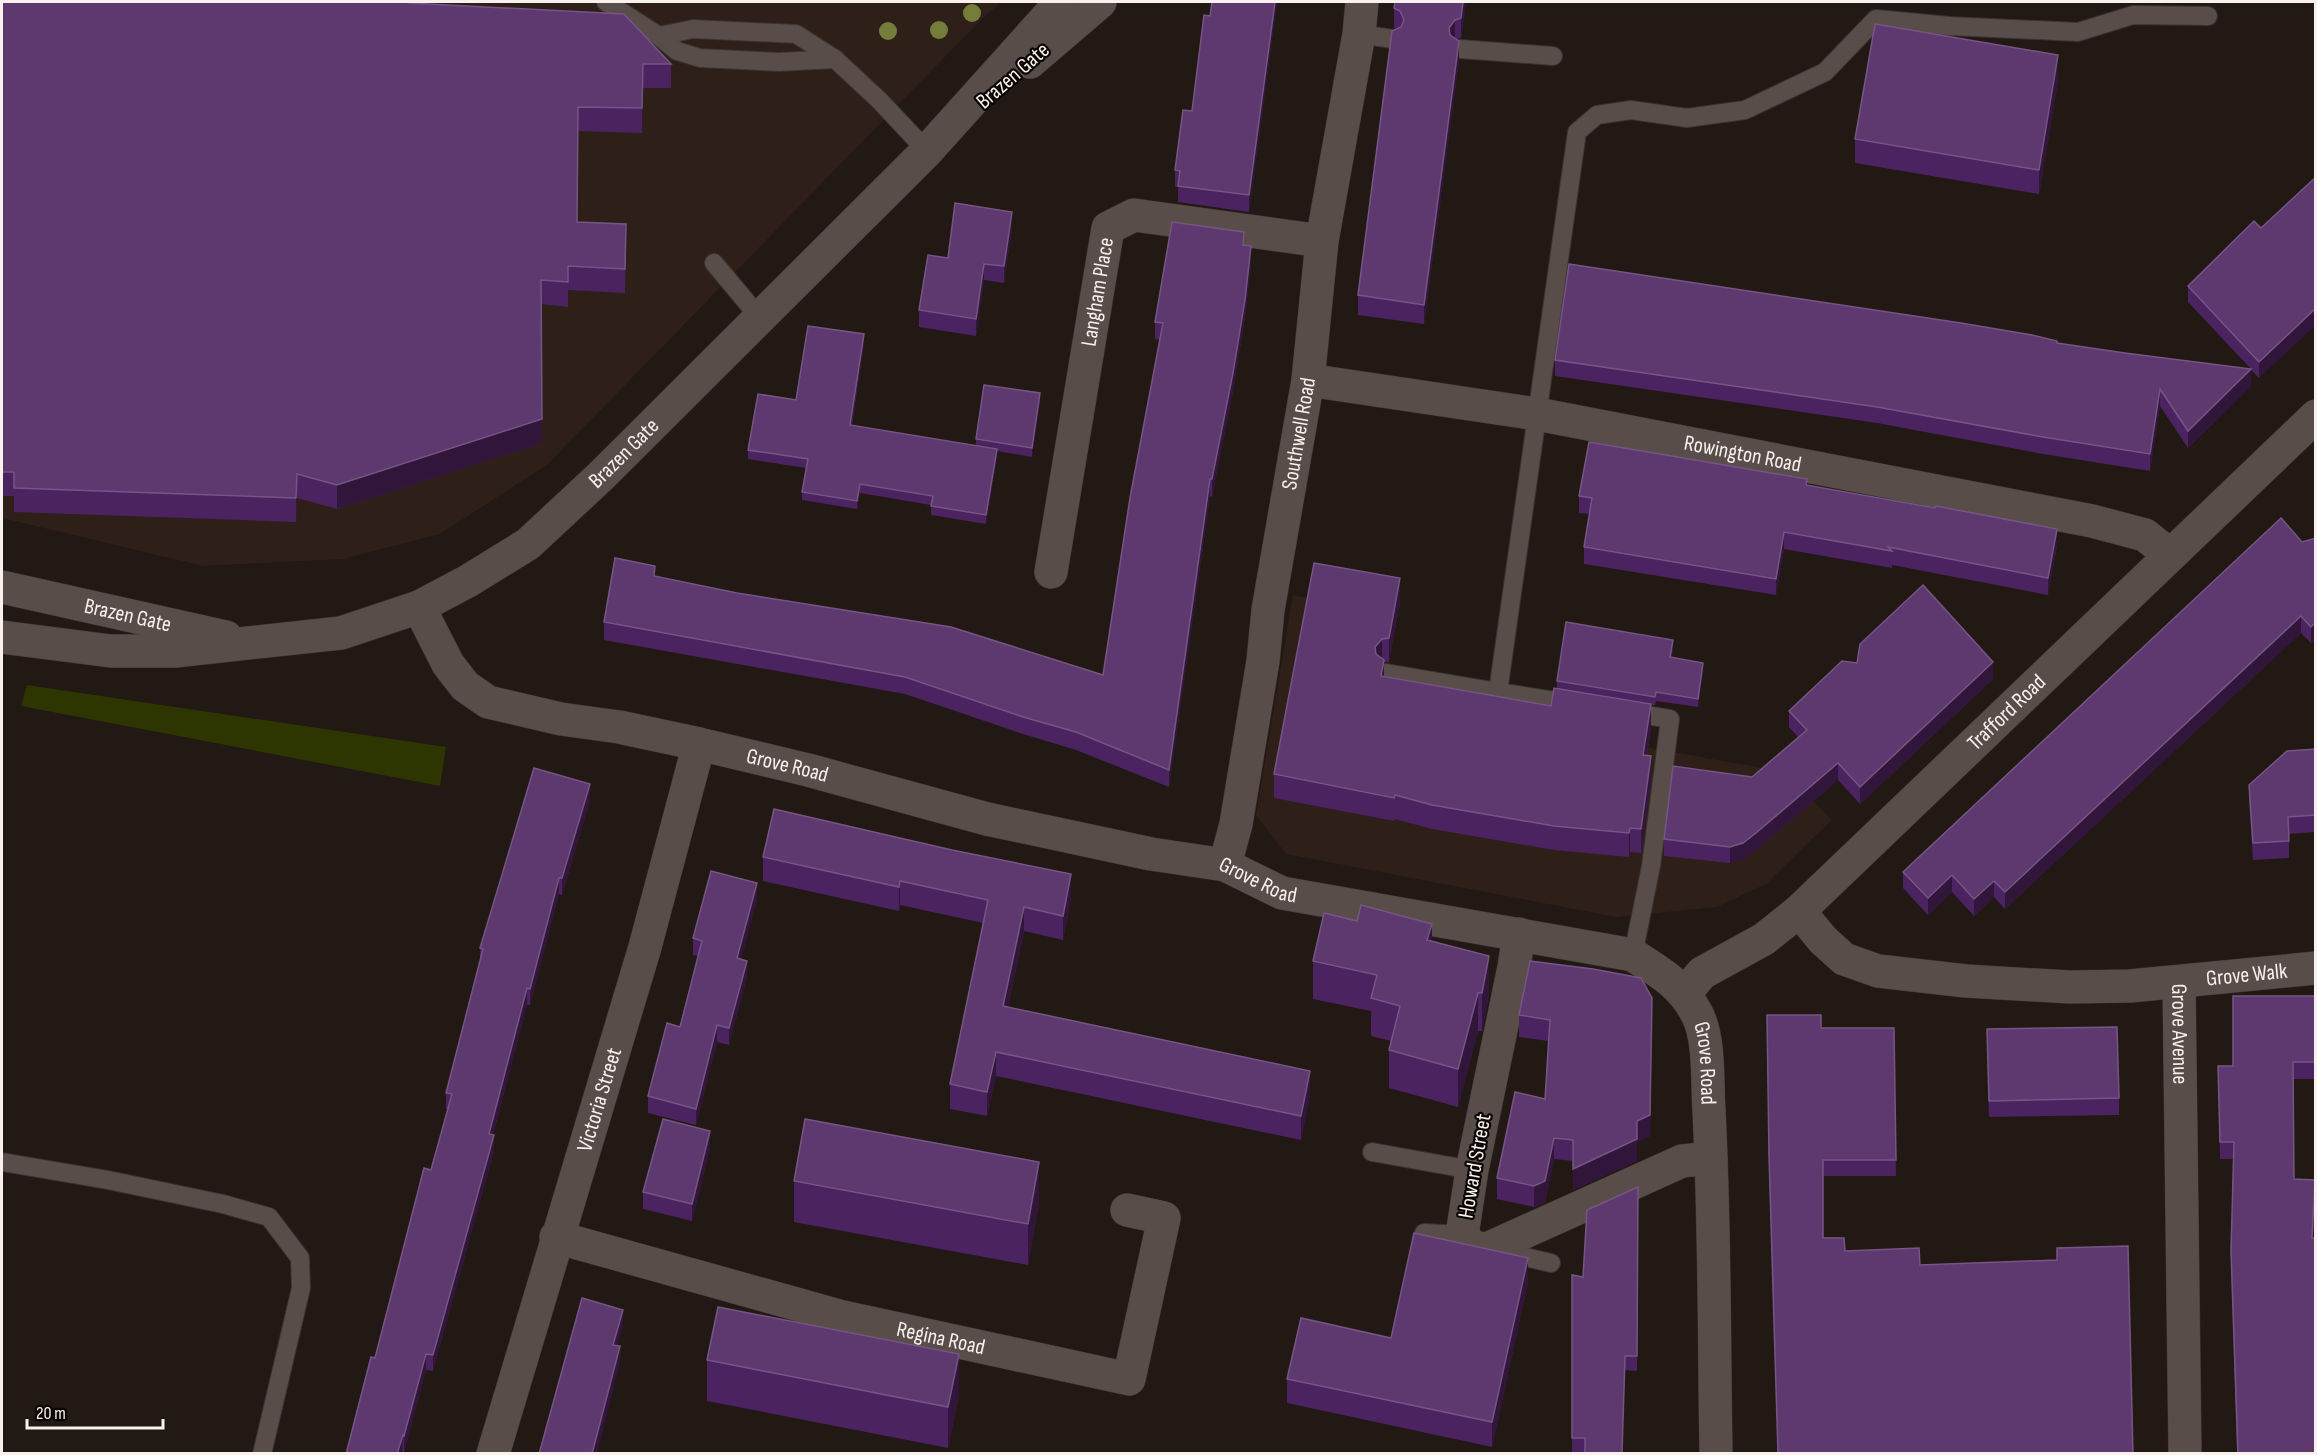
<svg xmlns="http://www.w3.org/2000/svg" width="2317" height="1455" viewBox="0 0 2317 1455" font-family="'Sofia Sans Condensed',sans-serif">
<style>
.built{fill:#2f1f19}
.green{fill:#2d3600}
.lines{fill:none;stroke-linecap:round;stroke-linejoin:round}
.lane-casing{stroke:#3a3331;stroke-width:20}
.street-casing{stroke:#3a3331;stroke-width:34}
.lane{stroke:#584d48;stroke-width:18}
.street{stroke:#584d48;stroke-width:33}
.tree{fill:#747d3a}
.wall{fill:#4a2360}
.shaded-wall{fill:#32153b}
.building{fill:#5d396f;stroke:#755683;stroke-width:1.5}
.labels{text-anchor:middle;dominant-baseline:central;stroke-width:4.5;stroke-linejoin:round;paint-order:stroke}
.street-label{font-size:22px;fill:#f8f1ee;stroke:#080504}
</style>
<rect width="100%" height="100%" fill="#221814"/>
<g class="built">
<polygon points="2,2 1001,2 981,20 548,464 440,534 343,559 203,566 2,518"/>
<polygon points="1293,595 1398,615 1386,673 1448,712 1785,772 1832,820 1766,884 1717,907 1616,917 1286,854 1256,815"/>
</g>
<polygon class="green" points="27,685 446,747 440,786 21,706"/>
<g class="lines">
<defs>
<g id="lane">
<polyline points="606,2 659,36 677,51 700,58 779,62 835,59"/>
<polyline points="1359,34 1393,39"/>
<polyline points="659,36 693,29 796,34 835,59 880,101 927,151"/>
<polyline points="1460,49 1553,56"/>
<polyline points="714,263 760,318"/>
<polyline points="1386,673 1498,692"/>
<polyline points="1574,704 1498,692 1577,132 1597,115 1631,110 1687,118 1745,110 1825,72 1876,19 1950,26 2078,32 2133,15 2208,16"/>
<polyline points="1628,712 1670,719 1651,866 1633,955"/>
<polyline points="1372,1152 1472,1170"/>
<polyline points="2,1162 108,1180 223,1204 269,1217 300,1258 301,1288 262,1454"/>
<polyline points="1424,1233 1462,1235"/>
<polyline points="1504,1252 1551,1263"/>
</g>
<g id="street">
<polyline points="1030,62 1100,2"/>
<path id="s1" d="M 1308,380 L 1537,414 L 2092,521 L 2145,535 L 2170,555"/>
<path id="s2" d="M 1051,572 L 1108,228 L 1134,215 L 1322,241"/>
<path id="s3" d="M 2,587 L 226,637"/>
<path id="s4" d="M 419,607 L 448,664 L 465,686 L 488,702 L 561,719 L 619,727 L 699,744 L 808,770 L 987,819 L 1151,854 L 1225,865 L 1282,893 L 1633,955 C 1661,973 1683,985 1698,1016 C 1710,1041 1707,1084 1709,1111 C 1715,1225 1714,1339 1716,1454"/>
<path id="s5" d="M 2,637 L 111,651 L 175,651 L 341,633 L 419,607 L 468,581 L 528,544 L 601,476 L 927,151 L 1061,2"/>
<path id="s6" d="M 1225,865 L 1236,824 L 1263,661 L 1268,610 L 1308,380 L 1322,241 L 1359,34 L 1362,2"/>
<path id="s7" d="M 1799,911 L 1823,940 L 1844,959 L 1878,971 L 1966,981 L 2070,987 L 2130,986 L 2316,968"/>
<polyline points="1519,934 1514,967 1472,1170 1462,1235 1473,1247 1487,1249 1682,1161 1711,1158"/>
<path id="s8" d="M 2179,982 L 2185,1454"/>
<path id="s9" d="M 1685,993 L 1702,973 L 1764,939 L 1799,911 L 2316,416"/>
<path id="s10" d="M 556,1237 L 839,1316 L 1129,1379 L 1164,1218 L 1127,1210"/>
<path id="s11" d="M 493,1454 L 645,947 L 699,744"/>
</g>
</defs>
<use href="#lane" class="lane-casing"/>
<use href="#street" class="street-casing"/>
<use href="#lane" class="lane"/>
<use href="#street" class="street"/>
</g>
<g class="tree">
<circle cx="972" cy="13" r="9"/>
<circle cx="939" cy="30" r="9"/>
<circle cx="888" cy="31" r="9"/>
</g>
<g class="wall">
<polygon points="2,2 410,3 671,64 671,88 643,88 642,133 578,131 577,222 626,248 625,293 568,290 568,307 541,304 542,443 337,509 297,498 296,522 14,512 14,496 2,496"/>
<polygon points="1277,2 1249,212 1178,202 1178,187 1175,187 1175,170 1192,111 1210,16"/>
<polygon points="1466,2 1461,38 1456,39 1459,60 1424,324 1358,315 1358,295 1397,29 1394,28 1394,8"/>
<polygon points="2058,80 2039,194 1855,163 1855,139"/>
<polygon points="1012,228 1004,283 984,280 976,336 919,327 919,310 948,258"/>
<polygon points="2261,228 2259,378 2251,370 2251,386 2188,448 2160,406 2150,471 2043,454 1877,423 1555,376 1555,360 2057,343 2125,353 2251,369 2188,302 2188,286"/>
<polygon points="1244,245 1251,263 1245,317 1233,391 1212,497 1210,496 1169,787 1076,750 1023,734 905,694 604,640 604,622 655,576 1103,675 1160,340 1155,339 1155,322"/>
<polygon points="864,343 852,425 976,446 976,439 1040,401 1032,457 997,451 997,457 986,524 931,515 931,505 860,493 857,509 802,500 802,492 806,468 748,459 748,450 796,400"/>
<polygon points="1807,485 2057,546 2048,595 1892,565 1892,568 1784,549 1776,595 1584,564 1584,547 1590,514 1579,513 1579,496"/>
<polygon points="2316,538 2316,639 2311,643 2301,633 2005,909 1994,897 1974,916 1952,892 1928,915 1903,888 1903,872 2302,542"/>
<polygon points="1400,602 1389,662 1384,662 1384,676 1551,706 1557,689 1557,681 1673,649 1671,658 1703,672 1698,707 1656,701 1655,705 1651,705 1651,727 1647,755 1651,780 1641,853 1630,852 1629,857 1554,850 1432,829 1395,819 1394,821 1274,798 1274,774"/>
<polygon points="1857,663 1993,679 1860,804 1838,780 1756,850 1743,860 1730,863 1664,856 1664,839 1752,777 1798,737 1789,727 1789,711"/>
<polygon points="2316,749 2316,832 2289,834 2289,858 2253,860 2249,801 2249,785"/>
<polygon points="590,800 562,895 559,894 530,1005 527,1005 493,1135 494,1151 433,1371 426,1370 404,1452 403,1451 402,1454 346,1454 448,1109 446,1109 446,1093 480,963 480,948"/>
<polygon points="763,857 1071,898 1063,940 1024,931 1008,1007 1310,1095 1301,1140 996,1076 987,1116 950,1109 950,1084 983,923 900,905 899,911 763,881"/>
<polygon points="757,899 741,959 747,977 729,1045 717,1042 696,1125 648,1113 648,1096 680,1027 698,956 693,955 693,938"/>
<polygon points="1432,941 1489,994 1482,1031 1478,1031 1458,1107 1389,1088 1389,1050 1391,1041 1371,1036 1371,1011 1313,999 1313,961"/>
<polygon points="2316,996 2316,1079 2293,1079 2294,1179 2315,1197 2313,1238 2316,1454 2237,1454 2231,1268 2233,1159 2220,1159 2218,1066 2233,1066"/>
<polygon points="1519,1015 1652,1019 1650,1136 1637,1142 1637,1161 1573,1190 1573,1161 1554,1159 1545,1202 1534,1207 1497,1199 1497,1178 1545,1099 1548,1041 1519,1037"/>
<polygon points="1767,1015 1821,1028 1894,1028 1896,1176 1823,1176 1823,1238 1845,1251 1920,1265 2133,1454 1778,1454 1769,1171"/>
<polygon points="1987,1046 2119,1098 2119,1115 1989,1117"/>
<polygon points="710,1148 692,1221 643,1209 643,1192"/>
<polygon points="794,1181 1039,1202 1028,1265 794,1222"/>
<polygon points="1638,1187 1637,1371 1625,1370 1622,1454 1572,1453 1572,1275 1583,1277"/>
<polygon points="1528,1282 1492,1447 1287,1403 1287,1379"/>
<polygon points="707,1360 959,1395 948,1448 707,1401"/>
</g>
<g class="shaded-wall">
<polygon points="1275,2 1277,2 1249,212 1249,195"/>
<polygon points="1463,2 1466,2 1461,38 1461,18"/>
<polygon points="1455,20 1455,39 1449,48 1449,28"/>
<polygon points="1459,41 1459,60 1424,324 1424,305"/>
<polygon points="2058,55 2058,80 2039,194 2039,170"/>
<polygon points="643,64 643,88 642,133 642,108"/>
<polygon points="1012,212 1012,228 1004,283 1004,266"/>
<polygon points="1251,246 1251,263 1245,317 1233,391 1212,497 1212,479"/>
<polygon points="984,264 984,280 976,336 976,319"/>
<polygon points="2316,308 2316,325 2259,378 2259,362"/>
<polygon points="864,334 864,343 850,433 850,425"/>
<polygon points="2251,369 2251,386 2188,448 2188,431"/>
<polygon points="2160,389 2160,406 2150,471 2150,454"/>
<polygon points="1040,393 1040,401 1032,457 1032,448"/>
<polygon points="542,419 542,443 337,509 337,485"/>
<polygon points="997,449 997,457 986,524 986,515"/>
<polygon points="297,474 297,498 296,522 296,498"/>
<polygon points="1210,479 1210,496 1169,787 1169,770"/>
<polygon points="860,484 860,493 857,509 857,501"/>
<polygon points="2057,529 2057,546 2048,595 2048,578"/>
<polygon points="1784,532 1784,549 1776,595 1776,579"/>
<polygon points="1400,578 1400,602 1389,662 1389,638"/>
<polygon points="2301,616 2301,633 2005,909 2005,892"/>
<polygon points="2316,622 2316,639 2311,643 2311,627"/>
<polygon points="1382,639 1382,663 1375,671 1375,647"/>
<polygon points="1384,660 1384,684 1381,676"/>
<polygon points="1993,662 1993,679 1860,804 1860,787"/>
<polygon points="1703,663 1703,672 1698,707 1698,699"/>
<polygon points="1651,704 1651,727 1643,779 1643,755"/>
<polygon points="1651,756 1651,780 1641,853 1641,829"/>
<polygon points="1838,763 1838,780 1756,850 1743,860 1730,863 1730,847"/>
<polygon points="590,784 590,800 562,895 562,878"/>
<polygon points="1630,828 1630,852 1629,857 1629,833"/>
<polygon points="1071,874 1071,898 1063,940 1063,916"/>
<polygon points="1952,875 1952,892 1928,915 1928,898"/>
<polygon points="559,878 559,894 530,1005 530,989"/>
<polygon points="900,881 900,905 899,911 899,887"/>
<polygon points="1994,881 1994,897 1974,916 1974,899"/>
<polygon points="757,883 757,899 737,975 737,958"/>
<polygon points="1024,907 1024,931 1003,1030 1003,1006"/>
<polygon points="1432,924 1432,962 1427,940"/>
<polygon points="1489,956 1489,994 1482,1031 1482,993"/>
<polygon points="747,961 747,977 729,1045 729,1028"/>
<polygon points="527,988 527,1005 489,1150 489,1134"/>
<polygon points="1478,993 1478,1031 1458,1107 1458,1069"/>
<polygon points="1652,1019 1650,1136 1637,1142 1637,1161 1573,1190 1573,1169 1637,1121"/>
<polygon points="717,1025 717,1042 696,1125 696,1109"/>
<polygon points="996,1052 996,1076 987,1116 987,1092"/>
<polygon points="1310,1071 1310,1095 1301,1140 1301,1116"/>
<polygon points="710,1131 710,1148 692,1221 692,1204"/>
<polygon points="494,1135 494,1151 433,1371 433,1355"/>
<polygon points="1554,1138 1554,1159 1545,1202 1534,1207 1534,1186"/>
<polygon points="1039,1162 1039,1202 1028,1265 1028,1224"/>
<polygon points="2315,1180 2315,1197 2312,1255 2312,1238"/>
<polygon points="1528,1258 1528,1282 1492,1447 1492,1422"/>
<polygon points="623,1310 623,1326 613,1362 613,1345"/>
<polygon points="620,1346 620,1363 597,1454 592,1454"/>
<polygon points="426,1354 426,1370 404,1452 404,1436"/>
<polygon points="959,1354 959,1395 948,1448 948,1407"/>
<polygon points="403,1435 402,1454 397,1454"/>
</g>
<g class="building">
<polygon points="2,2 409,2 409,3 624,14 671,64 643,64 642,108 578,107 577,222 626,224 625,269 568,266 568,282 541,280 542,419 337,485 297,474 296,498 14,488 14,472 2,472"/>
<polygon points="1212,2 1275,2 1249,195 1178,186 1180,171 1175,170 1183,110 1192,111 1204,15 1210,16"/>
<polygon points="1395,2 1463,2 1461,18 1455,20 1449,28 1450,35 1459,41 1424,305 1358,295 1392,31 1401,27 1404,20 1400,11 1394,8"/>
<polygon points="1875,24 2058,55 2039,170 1855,139"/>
<polygon points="2316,177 2316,308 2259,362 2188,286 2254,221 2261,228"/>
<polygon points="955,203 1012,212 1004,266 984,264 976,319 919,310 928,255 948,258"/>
<polygon points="1172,222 1244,232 1243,245 1251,246 1245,300 1233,373 1212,479 1210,479 1169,770 1076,732 1023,717 905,677 604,622 615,558 655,566 654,576 737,593 951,627 1103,675 1130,498 1163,323 1155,322"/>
<polygon points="1569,264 1961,323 2032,335 2057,341 2057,343 2125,353 2251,369 2188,431 2160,389 2150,454 2043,437 1877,407 1555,360"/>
<polygon points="808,326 864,334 850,425 997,449 986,515 931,506 933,496 860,484 857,501 802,492 808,459 748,450 758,394 796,400"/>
<polygon points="984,385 1040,393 1032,448 976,439"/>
<polygon points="1589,442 1807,479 1806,485 1935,508 1936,506 2057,529 2048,578 1888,547 1892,551 1784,532 1776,579 1584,547 1592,498 1579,496"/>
<polygon points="2281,518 2302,542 2316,538 2316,622 2311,627 2301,616 2005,892 1994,881 1974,899 1952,875 1928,898 1903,872"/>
<polygon points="1314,563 1400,578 1389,638 1382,639 1375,647 1376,654 1384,660 1381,676 1551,706 1554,688 1651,704 1643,755 1651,756 1641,829 1630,828 1629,833 1554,826 1432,805 1395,795 1394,798 1274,774"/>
<polygon points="1923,585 1993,662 1860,787 1838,763 1756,833 1743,843 1730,847 1664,839 1673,766 1752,777 1807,730 1789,711 1842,661 1857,663 1860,644"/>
<polygon points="1566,622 1673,640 1670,657 1703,663 1698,699 1656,692 1655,697 1557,681"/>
<polygon points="2316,749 2316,815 2288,817 2289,841 2253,843 2249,785 2287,751"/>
<polygon points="534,768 590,784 562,878 559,878 530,989 527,988 489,1134 494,1135 433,1355 426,1354 404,1436 403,1435 397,1454 346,1454 371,1357 375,1358 424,1168 431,1170 452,1094 446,1093 483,949 480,948"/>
<polygon points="774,809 952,850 1071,874 1063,916 1024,907 1003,1006 1310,1071 1301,1116 996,1052 987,1092 950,1084 988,900 900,881 899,887 763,857"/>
<polygon points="711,871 757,883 737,958 747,961 729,1028 717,1025 696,1109 648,1096 667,1023 680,1027 702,941 693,938"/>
<polygon points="1361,905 1432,924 1427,940 1489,956 1482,993 1478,993 1458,1069 1389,1050 1400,1006 1371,998 1377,975 1313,961 1324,913 1357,921"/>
<polygon points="1530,961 1593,969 1641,978 1652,998 1650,1115 1637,1121 1637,1139 1573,1169 1573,1140 1554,1138 1545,1181 1534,1186 1497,1178 1515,1092 1545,1099 1550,1020 1519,1015"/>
<polygon points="2233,996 2316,996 2316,1062 2293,1062 2294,1179 2315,1180 2312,1238 2316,1238 2316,1454 2238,1454 2231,1251 2234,1142 2220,1142 2218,1066 2233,1066"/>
<polygon points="1767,1015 1821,1015 1821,1028 1894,1028 1896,1160 1823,1160 1823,1238 1844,1238 1845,1251 1919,1248 1920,1265 2057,1260 2057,1248 2128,1246 2133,1454 1778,1454 1769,1156"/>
<polygon points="2117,1027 2119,1098 1989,1101 1987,1029"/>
<polygon points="663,1119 710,1131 692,1204 643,1192"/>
<polygon points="805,1119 1039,1162 1028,1224 794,1181"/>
<polygon points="1638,1187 1637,1356 1625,1356 1622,1454 1585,1454 1585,1438 1572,1438 1572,1275 1583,1277 1587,1210"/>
<polygon points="1414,1233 1528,1258 1492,1422 1287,1379 1301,1318 1391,1338"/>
<polygon points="582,1298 623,1310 613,1345 620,1346 592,1454 539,1454"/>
<polygon points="718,1307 959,1354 948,1407 707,1360"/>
</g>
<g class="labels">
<g class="street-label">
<text transform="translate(1013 76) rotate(-41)">Brazen Gate</text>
<text stroke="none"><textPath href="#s2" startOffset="284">Langham Place</textPath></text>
<text stroke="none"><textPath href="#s6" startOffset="438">Southwell Road</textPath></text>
<text stroke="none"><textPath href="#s5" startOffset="681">Brazen Gate</textPath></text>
<text stroke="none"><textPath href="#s1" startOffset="441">Rowington Road</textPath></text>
<text stroke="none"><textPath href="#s3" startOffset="129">Brazen Gate</textPath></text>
<text stroke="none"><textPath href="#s9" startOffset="429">Trafford Road</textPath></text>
<text stroke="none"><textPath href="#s4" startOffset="426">Grove Road</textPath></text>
<text stroke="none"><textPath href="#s4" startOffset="912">Grove Road</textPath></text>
<text stroke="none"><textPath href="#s7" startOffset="472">Grove Walk</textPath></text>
<text stroke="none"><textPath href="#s8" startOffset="52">Grove Avenue</textPath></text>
<text stroke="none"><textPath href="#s4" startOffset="1434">Grove Road</textPath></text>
<text stroke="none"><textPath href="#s11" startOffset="370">Victoria Street</textPath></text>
<text transform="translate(1475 1166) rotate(-80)">Howard Street</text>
<text stroke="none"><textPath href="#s10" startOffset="398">Regina Road</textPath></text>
</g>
</g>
<rect width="2317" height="1455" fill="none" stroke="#f8f1ee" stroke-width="6"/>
<path d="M27 1419v9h136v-9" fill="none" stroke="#f8f1ee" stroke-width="3"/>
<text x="36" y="1419" font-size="18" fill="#f8f1ee" stroke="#080504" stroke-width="4.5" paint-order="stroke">20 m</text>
</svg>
